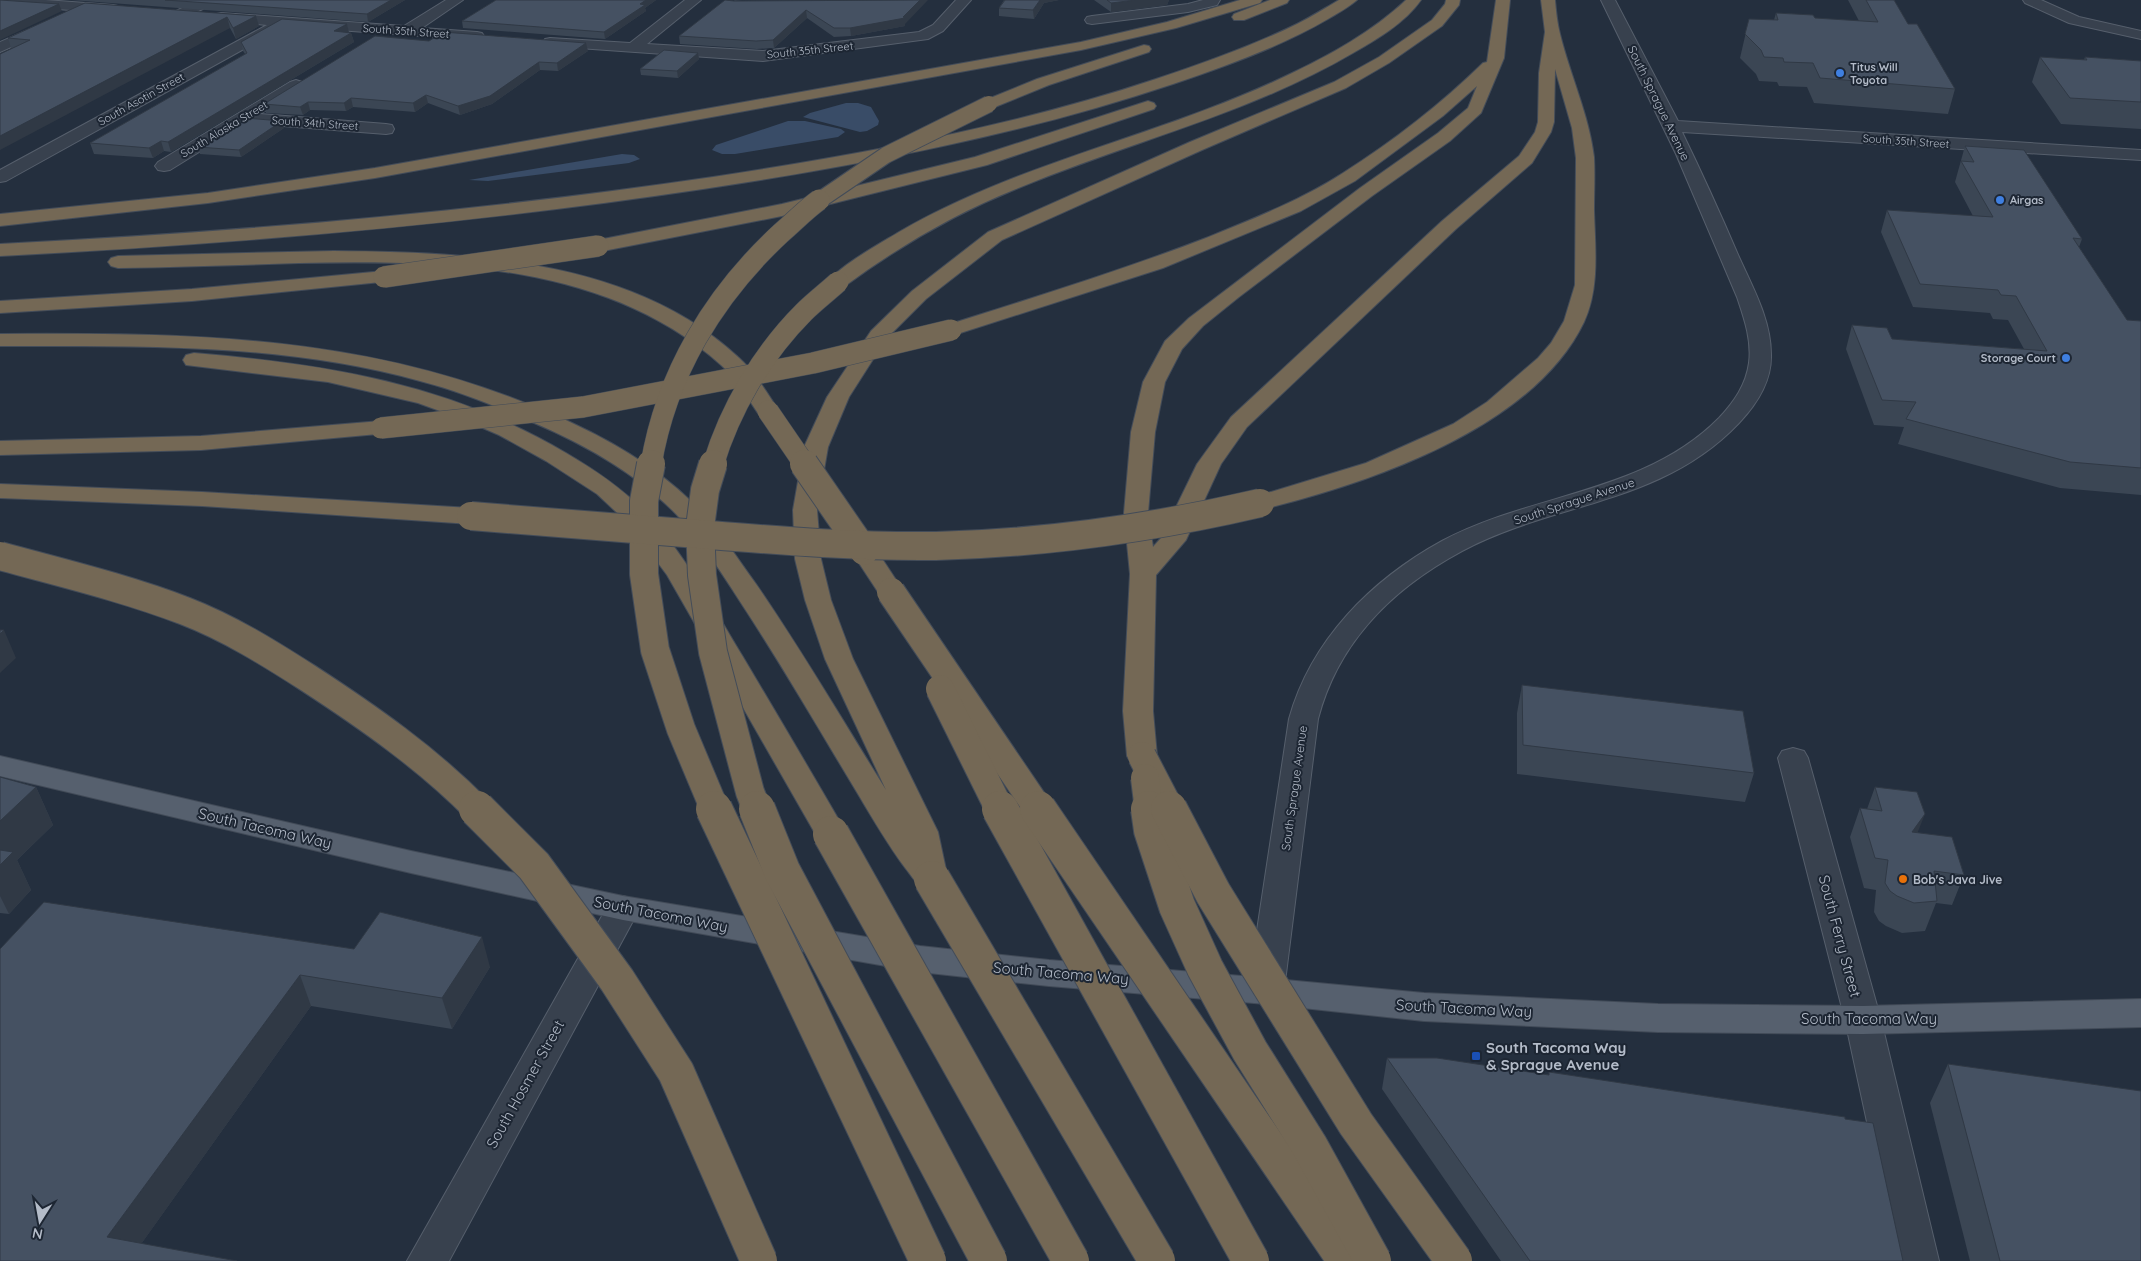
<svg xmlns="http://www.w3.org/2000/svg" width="2141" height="1261" viewBox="0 0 2141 1261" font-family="Quicksand,sans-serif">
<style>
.water{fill:#394c67}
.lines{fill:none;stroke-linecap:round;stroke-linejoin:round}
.minor-casing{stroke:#565f6c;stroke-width:2}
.major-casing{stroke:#414a57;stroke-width:2}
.highway-casing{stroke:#434c59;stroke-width:2}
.minor{fill:#38414e;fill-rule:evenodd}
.major{fill:#56606e;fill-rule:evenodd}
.highway{fill:#746855;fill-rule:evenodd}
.highway-bridge-far3-casing{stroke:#434c59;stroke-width:18;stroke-linecap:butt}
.highway-bridge-far2-casing{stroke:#434c59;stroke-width:22;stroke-linecap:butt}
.highway-bridge-far1-casing{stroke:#434c59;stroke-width:30;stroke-linecap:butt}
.highway-bridge-casing{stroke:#434c59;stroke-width:38;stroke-linecap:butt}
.highway-bridge-far3{stroke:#746855;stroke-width:16}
.highway-bridge-far2{stroke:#746855;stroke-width:21}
.highway-bridge-far1{stroke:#746855;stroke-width:28}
.highway-bridge{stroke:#746855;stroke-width:36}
.wall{fill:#3b4654}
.shaded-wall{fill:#303945}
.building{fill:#455162;stroke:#303945}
.shop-dot{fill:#3f7fe0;stroke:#1d2633;stroke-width:2}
.food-dot{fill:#e8710a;stroke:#1d2633;stroke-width:2}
.transit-dot{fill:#1a4fb4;stroke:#1d2633;stroke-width:2}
.labels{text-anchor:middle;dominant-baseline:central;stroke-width:4;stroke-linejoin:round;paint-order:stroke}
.far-street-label{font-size:11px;fill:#b4bcc9;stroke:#1d2633}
.far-poi-label{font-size:11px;font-weight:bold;fill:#b4bcc9;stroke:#1d2633;text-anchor:start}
.street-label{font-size:12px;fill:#b4bcc9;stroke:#1d2633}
.poi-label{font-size:12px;font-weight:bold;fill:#b4bcc9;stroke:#1d2633;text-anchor:start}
.near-street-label{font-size:15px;fill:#b4bcc9;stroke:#1d2633}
.near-poi-label{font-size:15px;font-weight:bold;fill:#b4bcc9;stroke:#1d2633;text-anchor:start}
</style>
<rect width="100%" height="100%" fill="#242f3e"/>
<g class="water">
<polygon points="846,103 858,103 871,107 879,121 878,125 867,131 860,132 803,117 810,113"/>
<polygon points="788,121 805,121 841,129 845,132 838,137 735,154 722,154 712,150 716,145"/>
<polygon points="622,154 634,155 640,159 629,163 488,181 469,180"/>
</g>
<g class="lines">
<defs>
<g id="minor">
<polygon points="0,0 45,0 113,5 118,6 120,9 118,12 113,13 0,5"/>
<polygon points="199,0 217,0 215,3 186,17 176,17 174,14 176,11"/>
<polygon points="446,0 463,0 422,28 477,32 482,33 484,36 482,39 477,40 282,26 280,29 6,181 0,182 0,170 267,25 221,21 216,20 214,17 216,14 221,13 404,26"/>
<polygon points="685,0 701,0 647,44 763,51 919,32 933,25 956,0 971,0 943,31 928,39 763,61 550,46 545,45 543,42 545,39 550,38 630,43"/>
<polygon points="1203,0 1220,0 1217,5 1188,12 1092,24 1087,23 1085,20 1087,17 1092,16 1188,4"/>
<path d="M 1601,0 L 1615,0 L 1678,121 L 2141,150 L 2141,160 L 1682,132 C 1702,173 1721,215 1739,257 C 1753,288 1771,320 1771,354 C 1772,381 1757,404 1739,423 C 1661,505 1556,501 1462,551 C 1393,588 1338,642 1318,719 L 1284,990 L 1278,999 L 1266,1003 L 1254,999 L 1248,990 L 1289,719 C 1311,640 1371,580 1442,541 C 1531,493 1644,494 1719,418 C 1734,402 1746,385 1749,363 C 1752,340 1744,318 1737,297 L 1676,154 Z"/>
<polygon points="2023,0 2041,0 2079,17 2141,31 2141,39 2069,23 2025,3"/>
<polygon points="44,23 49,24 51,27 49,30 0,52 0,42"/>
<polygon points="296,80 302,82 304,85 302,88 260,114 386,124 392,125 394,129 392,133 386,134 246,123 170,170 164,171 158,170 155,166 158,162 290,82"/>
<polygon points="1793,748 1804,751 1808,758 1881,1020 1939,1261 1897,1261 1845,1020 1778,758 1782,751"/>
<polygon points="623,896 635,900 640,908 449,1261 407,1261 611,900"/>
</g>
<polygon id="major" points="0,756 411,851 623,896 920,946 1049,960 1266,978 1424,993 1658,1004 1863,1006 2141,999 2141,1027 1863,1034 1658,1032 1424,1021 1266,1004 1049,986 920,972 623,920 411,873 0,776"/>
<g id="highway">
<polygon points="1240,0 1262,0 1260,3 1176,28 1081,50 375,178 208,203 0,226 0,214 208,193 375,168 1081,42 1167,22"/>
<polygon points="1270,0 1289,0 1287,3 1244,20 1234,20 1232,17 1234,14"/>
<path d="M 1339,0 L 1357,0 C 1349,7 1338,13 1328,19 C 1280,47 1226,66 1173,84 C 1021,135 862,165 703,189 C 470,224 235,244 0,256 L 0,244 C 239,232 476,212 713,177 C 862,154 1012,127 1156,79 C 1204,63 1252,46 1297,24 C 1311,17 1325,8 1339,0 Z"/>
<path d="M 1406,0 L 1421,0 C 1405,23 1376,40 1353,53 C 1247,115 1128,142 1016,189 C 954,214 898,247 845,286 L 838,288 L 831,286 L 828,282 C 839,266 881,243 899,232 C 1021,161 1161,136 1288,75 C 1330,55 1372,32 1406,0 Z"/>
<path d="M 1446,0 L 1460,0 L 1459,5 L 1442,26 L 1389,63 L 1346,88 L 1202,150 L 1002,240 L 926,299 L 886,339 L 849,397 L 828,447 L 817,510 L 821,559 L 831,600 L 853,659 L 938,832 L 948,879 L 944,887 C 936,889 928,892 921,887 C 916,883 910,874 906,869 C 888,845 873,819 858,794 C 820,731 783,667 743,606 C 724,576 700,539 676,514 C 636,473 584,444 532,422 C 495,406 459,391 420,381 C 284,343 140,346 0,346 L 0,334 C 192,333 367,334 547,412 C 600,434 652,463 693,503 C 716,525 737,558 756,584 C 802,651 843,721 886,790 L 825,659 L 805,600 L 795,559 L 793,510 L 804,447 L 827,397 L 871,331 L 912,291 L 988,232 L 1190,142 L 1334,82 L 1379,57 L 1432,20 L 1445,4 Z"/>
<path d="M 1496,0 L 1510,0 L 1504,58 L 1481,113 L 1450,141 L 1372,196 L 1239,297 L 1203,326 L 1182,349 L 1165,382 L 1155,432 L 1148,513 L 1153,547 L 1161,538 L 1197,464 L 1231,417 L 1442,221 L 1519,156 L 1535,132 L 1538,122 L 1539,73 L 1545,32 L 1541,0 L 1555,0 C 1556,11 1557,23 1560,34 C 1570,75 1589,115 1594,157 C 1595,175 1594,193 1594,210 C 1595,247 1600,288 1584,322 C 1533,429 1367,484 1260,510 L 1251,508 L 1248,503 L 1251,498 L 1366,463 L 1453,424 L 1487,402 L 1538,358 L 1551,343 L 1564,321 L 1575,285 L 1576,158 L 1572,128 L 1555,69 L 1554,122 L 1551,132 L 1532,163 L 1456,229 L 1247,427 L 1221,464 L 1186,540 L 1156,575 L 1153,711 L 1157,756 L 1153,763 L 1142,766 L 1131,763 L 1127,756 L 1123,711 L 1130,574 L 1124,513 L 1131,432 L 1143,382 L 1165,341 L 1189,318 L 1360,188 L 1438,133 L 1468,108 L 1477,86 L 1443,116 L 1355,181 L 1301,211 L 1163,268 L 951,336 L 944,334 L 940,330 L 944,326 C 1032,298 1120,271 1206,238 C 1253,219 1301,200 1343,173 C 1392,142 1441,104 1483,63 L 1487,62 Z"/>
<polygon points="1144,45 1149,46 1151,49 1149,52 1049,85 995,107 983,107 981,104 983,101 1037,79"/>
<polygon points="1148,101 1154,103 1156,106 1154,109 987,165 782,216 598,252 591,250 588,246 591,242 598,240 782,204 975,157"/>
<path d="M 334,251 C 470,252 633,259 738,357 C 755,372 767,393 779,411 L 776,416 L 768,418 L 760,416 C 748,399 737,379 721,365 C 607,263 444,260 299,263 C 239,265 178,267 118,268 L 111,266 L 108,262 L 111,258 L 118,256 Z"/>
<polygon points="384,271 391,273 394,277 391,281 192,301 0,313 0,301 192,289"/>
<path d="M 194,353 C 326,364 450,384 566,453 C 595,470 622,488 646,513 C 686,555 713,608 743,657 C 778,716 813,775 847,834 L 842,842 L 831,845 L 820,842 L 667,575 L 629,524 L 597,494 L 546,461 L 499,435 L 462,419 L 418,403 L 328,382 L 186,365 L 183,360 L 186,355 Z"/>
<polygon points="381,421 389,423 393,428 389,433 201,450 0,455 0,441 201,436"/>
<polygon points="0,484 202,492 471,508 480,511 484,516 480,521 471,524 202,506 0,498"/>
<polygon points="864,543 873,546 877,551 904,592 900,598 891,600 882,598 878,592 851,551 855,546"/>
</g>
</defs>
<use href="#minor" class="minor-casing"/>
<use href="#major" class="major-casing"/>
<use href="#highway" class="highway-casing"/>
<use href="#minor" class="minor"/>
<use href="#major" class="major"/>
<use href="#highway" class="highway"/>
<defs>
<polyline id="highway-bridge-far3" points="817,202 886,155 989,104"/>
<g id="highway-bridge-far2">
<polyline points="384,277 598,246"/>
<polyline points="768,411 805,465"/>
<polyline points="381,428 583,407 813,363 951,330"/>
<path d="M 651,465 C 666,374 714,295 781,233 C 794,222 805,210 819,200"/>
<path d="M 713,465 C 730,409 762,354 804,312 C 814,302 827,292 838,282"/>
</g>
<g id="highway-bridge-far1">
<polyline points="651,464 644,501 644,574 655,650 681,729 715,810"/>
<polyline points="713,464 705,490 700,527 702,575 713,652 750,792 757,810"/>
<polyline points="804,464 864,551"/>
<path d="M 471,516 C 550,523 630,529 710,535 C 785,541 860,547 936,546 C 1046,543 1153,528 1260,503"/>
<path d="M 0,556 C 62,573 125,588 185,611 C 229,628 269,653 308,678 C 368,717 428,759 478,810"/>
<polyline points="891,592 1039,810"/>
<polyline points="940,689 1000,810"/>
<polyline points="1142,756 1170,810"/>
<polyline points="1145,778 1149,810"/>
</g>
<g id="highway-bridge">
<polyline points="477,809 534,866 617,980 676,1072 759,1261"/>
<polyline points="714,809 928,1261"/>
<polyline points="757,809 782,871 989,1261"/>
<polyline points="1000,809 1251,1261"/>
<polyline points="1038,809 1346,1261"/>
<polyline points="1149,809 1152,830 1177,906 1205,968 1250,1051 1309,1145 1373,1261"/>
<polyline points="1169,809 1213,893 1356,1124 1454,1261"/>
<polyline points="831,834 1071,1261"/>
<polyline points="932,879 1157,1261"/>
</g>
</defs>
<use href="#highway-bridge-far3" class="highway-bridge-far3-casing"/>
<use href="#highway-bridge-far2" class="highway-bridge-far2-casing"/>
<use href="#highway-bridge-far1" class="highway-bridge-far1-casing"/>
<use href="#highway-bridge" class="highway-bridge-casing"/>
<use href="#highway-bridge-far3" class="highway-bridge-far3"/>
<use href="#highway-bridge-far2" class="highway-bridge-far2"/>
<use href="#highway-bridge-far1" class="highway-bridge-far1"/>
<use href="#highway-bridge" class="highway-bridge"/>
</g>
<g class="wall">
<polygon points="70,0 405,0 368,22"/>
<polygon points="496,0 656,0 645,8 646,11 605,39 463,28 462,21"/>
<polygon points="735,0 905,24 905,26 851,36 834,37 807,18 774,48 757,49 680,44 679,36"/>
<polygon points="1004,0 1059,0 1044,3 1034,19 999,16 999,8"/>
<polygon points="1094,0 1169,0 1167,5 1111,12"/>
<polygon points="1848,0 1894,0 1908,24 1955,89 1948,114 1814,103 1807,87 1779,86 1777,82 1759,81 1756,74 1740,58 1749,19 1774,20 1776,13 1815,18 1859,21"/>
<polygon points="256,16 259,26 236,39 230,28 11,48 8,38"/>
<polygon points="347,24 349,33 351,33 354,42 171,152 164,151 153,158 94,154 90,143 245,54 243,51 241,42"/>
<polygon points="429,41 588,51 558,71 540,70 492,104 460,115 428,103 415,112 353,107 346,111 310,110 303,115 266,113 264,104"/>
<polygon points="698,53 699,59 678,78 641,75 640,69"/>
<polygon points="2040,57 2084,60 2085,57 2141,61 2141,129 2061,124 2032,82"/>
<polygon points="284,128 241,157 200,154 198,147"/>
<polygon points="1965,146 2082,239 2079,247 2127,320 2141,321 2141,495 2060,488 1898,444 1904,427 1874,425 1846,349 1852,325 1892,339 2024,349 2008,320 1993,319 1990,313 1913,307 1881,232 1887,210 1973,216 1955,182"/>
<polygon points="1522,685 1754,773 1745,802 1517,774 1517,713"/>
<polygon points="0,777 36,787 53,825 17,860 31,890 9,914 0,913"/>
<polygon points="1875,787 1918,833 1964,875 1952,905 1936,903 1925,931 1902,933 1886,926 1879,921 1874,912 1876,890 1864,888 1850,837 1860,808 1867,809"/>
<polygon points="0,949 354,949 490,967 452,1029 311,1006 141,1244 0,1261"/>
<polygon points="1387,1058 1549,1075 1549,1072 1845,1119 1903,1261 1501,1261 1382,1089"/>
<polygon points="1948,1064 2141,1261 1970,1261 1930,1103"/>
</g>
<g class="shaded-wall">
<polygon points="391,0 405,0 368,22 367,14"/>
<polygon points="646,0 656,0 645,8 646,11 605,39 604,32"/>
<polygon points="920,0 928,0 905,24 905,26 851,36 850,28 903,17"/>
<polygon points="1040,0 1059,0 1044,3 1034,19 1033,10"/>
<polygon points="1136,0 1169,0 1167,5 1111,12 1111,3"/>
<polygon points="59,4 62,11 0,40 0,31"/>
<polygon points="806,10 807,18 774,48 773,40"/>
<polygon points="256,16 259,26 236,39 233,28"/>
<polygon points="227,17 230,28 0,150 0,136"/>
<polygon points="347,24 349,33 334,31"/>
<polygon points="351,33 354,42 171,152 168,142"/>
<polygon points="586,43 588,51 558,71 557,63"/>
<polygon points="698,53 699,59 678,78 677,71"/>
<polygon points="539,62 540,70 492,104 460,115 458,106"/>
<polygon points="426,95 428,103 415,112 413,103"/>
<polygon points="351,98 353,107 346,111 344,103"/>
<polygon points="308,102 310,110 303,115 300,107"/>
<polygon points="282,121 284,128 241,157 239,150"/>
<polygon points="161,141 164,151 153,158 149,148"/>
<polygon points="4,630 16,658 0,673 0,634"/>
<polygon points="36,787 53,825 17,860 31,890 9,914 0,896 0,821"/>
<polygon points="1925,814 1913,844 1912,832"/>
<polygon points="482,937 490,967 452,1029 442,998"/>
<polygon points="300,975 311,1006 129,1261 107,1237"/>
</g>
<g class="building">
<polygon points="0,0 59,4 0,31"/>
<polygon points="165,0 391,0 367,14"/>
<polygon points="496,0 646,0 640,4 645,5 604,32 462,21"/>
<polygon points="725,0 734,1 920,0 903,17 905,18 850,28 834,28 806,10 773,40 756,41 679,36"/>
<polygon points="1005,0 1040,0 1033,10 999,8"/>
<polygon points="1107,0 1136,0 1111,3"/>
<polygon points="1866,0 1894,0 1908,24 1917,24 1955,89 1820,78 1813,63 1784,62 1783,58 1764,57 1761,50 1745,34 1749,19 1778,20 1776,13 1813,15 1815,18 1878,22"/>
<polygon points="85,3 256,16 233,28 227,17 0,136 0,54 30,40 8,38"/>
<polygon points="282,19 347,24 334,31 351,33 168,142 161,141 149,148 90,143 247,53 241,42"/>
<polygon points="443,32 586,43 557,63 539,62 490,96 458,106 426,95 413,103 351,98 344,103 308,102 300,107 264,104 375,36 429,41"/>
<polygon points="664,50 698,53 677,71 640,69"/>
<polygon points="2040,57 2087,60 2085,57 2141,61 2141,102 2070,98"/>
<polygon points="245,118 282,121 239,150 198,147"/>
<polygon points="1965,146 2024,150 2082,239 2073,238 2127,320 2141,321 2141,468 2070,462 1906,419 1916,402 1882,400 1852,325 1887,328 1892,339 2047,351 2016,296 2001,295 1998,290 1920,284 1887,210 1993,217 1961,161 1974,162"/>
<polygon points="0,630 4,630 0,634"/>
<polygon points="1522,685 1743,711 1754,773 1523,745"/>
<polygon points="0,777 36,787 0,821"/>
<polygon points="1875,787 1917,792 1925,814 1912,832 1952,837 1964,875 1934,871 1937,901 1914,903 1897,896 1890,891 1885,883 1888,860 1875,858 1860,808 1882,811"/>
<polygon points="0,850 13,852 0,865"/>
<polygon points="44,902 354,949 380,912 482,937 442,998 300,975 107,1237 237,1261 0,1261 0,949"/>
<polygon points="1387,1058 1437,1058 1549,1075 1549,1072 1845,1117 1845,1119 1873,1123 1903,1261 1530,1261"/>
<polygon points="1948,1064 2141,1091 2141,1261 2000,1261"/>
</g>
<g class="shop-dot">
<circle cx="1840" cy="73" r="5"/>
<circle cx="2000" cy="200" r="5"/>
<circle cx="2066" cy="358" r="5"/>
</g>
<circle class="food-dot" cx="1903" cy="879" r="5"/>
<rect class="transit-dot" x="1471" y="1051" width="10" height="10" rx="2.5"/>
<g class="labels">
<g class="far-street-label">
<text transform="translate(406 31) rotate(4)">South 35th Street</text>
<text transform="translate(810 50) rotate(-6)">South 35th Street</text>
<text transform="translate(141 99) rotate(-29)">South Asotin Street</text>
<text transform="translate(315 123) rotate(4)">South 34th Street</text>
<text transform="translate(224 129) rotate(-31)">South Alaska Street</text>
<text transform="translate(1906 141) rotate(4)">South 35th Street</text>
</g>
<g class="far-poi-label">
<text x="1850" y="67">Titus Will<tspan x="1850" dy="13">Toyota</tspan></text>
<text x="2010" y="200">Airgas</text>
<text x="2056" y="358" text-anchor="end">Storage Court</text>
</g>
<g class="street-label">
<text transform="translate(1659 103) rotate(64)">South Sprague Avenue</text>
<text transform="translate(1574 501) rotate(-18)">South Sprague Avenue</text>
<text transform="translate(1294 788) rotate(-82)">South Sprague Avenue</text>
</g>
<g class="poi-label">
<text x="1913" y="879">Bob's Java Jive</text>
</g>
<g class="near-street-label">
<text transform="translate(265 828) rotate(13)">South Tacoma Way</text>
<text transform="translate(661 914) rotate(11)">South Tacoma Way</text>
<text transform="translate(1840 936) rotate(75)">South Ferry Street</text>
<text transform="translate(1061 973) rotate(5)">South Tacoma Way</text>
<text transform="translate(1464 1008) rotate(3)">South Tacoma Way</text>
<text x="1869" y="1018">South Tacoma Way</text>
<text transform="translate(525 1084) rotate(-61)">South Hosmer Street</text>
</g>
<g class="near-poi-label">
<text x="1486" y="1047">South Tacoma Way<tspan x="1486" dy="17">&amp; Sprague Avenue</tspan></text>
</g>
</g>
<g transform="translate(40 1221) rotate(191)" stroke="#1d2633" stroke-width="4" paint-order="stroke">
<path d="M0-4L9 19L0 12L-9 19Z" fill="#b4bcc9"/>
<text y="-8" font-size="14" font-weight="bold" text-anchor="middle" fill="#b4bcc9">N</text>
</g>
</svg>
